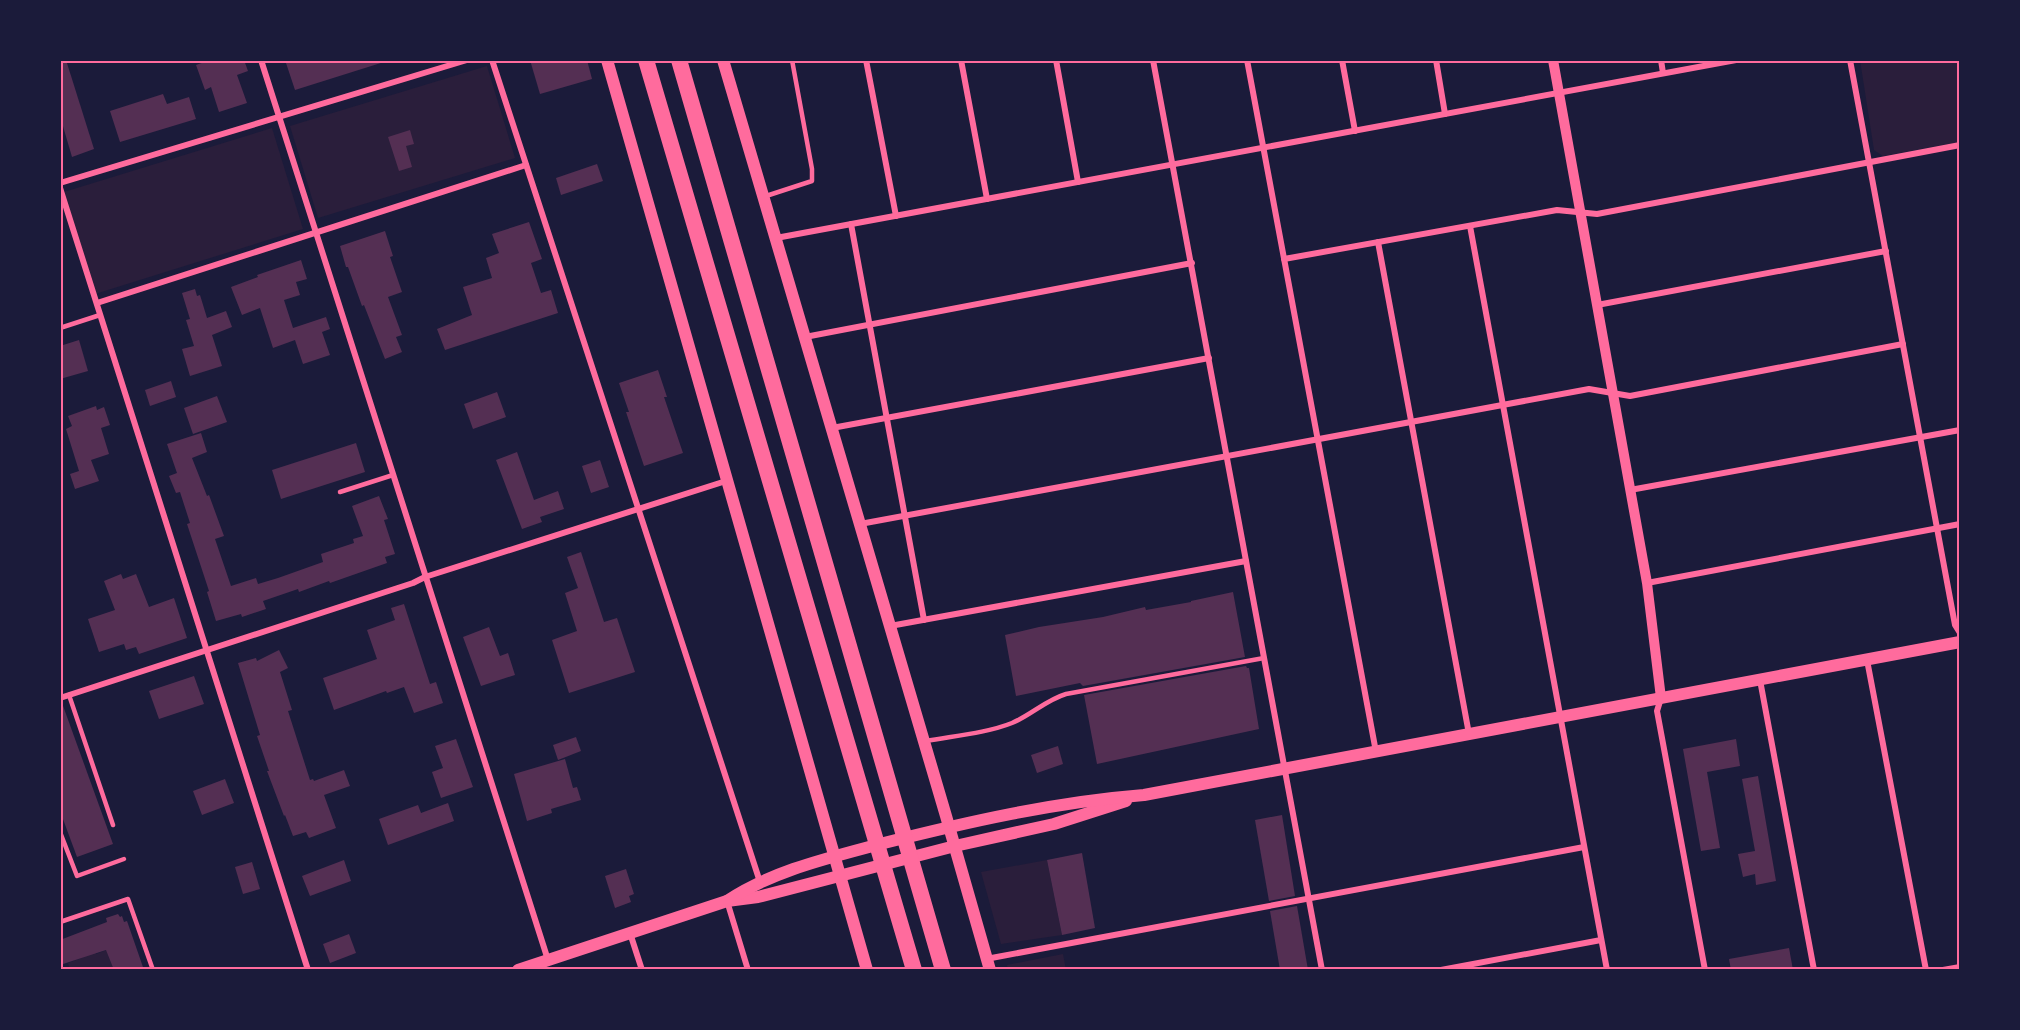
<svg xmlns="http://www.w3.org/2000/svg" width="2020" height="1030" viewBox="0 0 2020 1030" font-family="'Fira Sans Condensed',sans-serif">
<style>
.green{fill:#2a1e3b}
.building{fill:#542f53}
.lines{fill:none;stroke-linecap:round;stroke-linejoin:round}
.service{stroke:#ff6b9d;stroke-width:4.5}
.minor{stroke:#ff6b9d;stroke-width:6}
.tertiary{stroke:#ff6b9d;stroke-width:10}
.secondary{stroke:#ff6b9d;stroke-width:12}
.motorway{stroke:#ff6b9d;stroke-width:16}
.neatline{fill:none;stroke:#ff6b9d;stroke-width:2}
</style>
<rect width="100%" height="100%" fill="#1b1b3a"/>
<g class="green">
<polygon points="1860,60 1960,60 1960,142 1883,156 1874,150"/>
<polygon points="487,66 515,158 318,218 290,126"/>
<polygon points="272,128 303,229 95,294 64,192"/>
<polygon points="1047,860 1062,935 1001,944 981,872"/>
<polygon points="94,948 96,954 109,949 114,970 70,970 68,963 81,958"/>
<polygon points="1063,954 1066,970 1008,970 1007,965"/>
</g>
<g class="building">
<polygon points="60,60 66,60 94,149 72,157 60,116"/>
<polygon points="210,60 244,60 248,71 237,75 247,103 219,112 211,87 205,90 196,65"/>
<polygon points="285,60 384,60 384,62 295,90"/>
<polygon points="530,60 587,60 592,79 540,94"/>
<polygon points="163,94 167,104 189,97 196,119 120,142 110,111"/>
<polygon points="410,130 414,144 406,146 412,167 399,171 388,137"/>
<polygon points="597,164 603,181 561,195 556,178"/>
<polygon points="529,222 542,259 531,263 541,293 551,290 558,313 445,350 437,329 472,315 463,287 492,278 486,258 499,253 492,234"/>
<polygon points="385,231 393,256 390,257 402,292 388,297 402,335 396,337 402,352 385,359 364,305 362,306 348,267 346,267 340,246"/>
<polygon points="301,260 307,279 296,282 300,295 284,300 293,328 326,317 330,329 322,332 330,355 303,364 295,340 273,348 260,308 242,315 231,287 258,277 257,275"/>
<polygon points="195,289 197,296 200,295 207,318 226,311 232,327 212,335 222,366 190,376 182,349 194,346 186,320 190,319 182,293"/>
<polygon points="79,340 88,371 60,379 60,346"/>
<polygon points="658,370 667,397 664,397 683,453 644,466 626,412 629,412 619,383"/>
<polygon points="171,381 176,397 150,406 145,390"/>
<polygon points="497,392 506,417 473,429 464,404"/>
<polygon points="217,396 227,422 193,434 184,408"/>
<polygon points="96,406 97,410 104,407 110,425 101,428 109,454 91,460 99,481 75,489 70,474 79,471 66,429 72,426 68,416"/>
<polygon points="201,433 207,452 192,458 207,496 209,495 224,536 215,539 231,586 256,578 258,584 278,578 323,562 321,554 354,543 353,539 363,536 352,506 379,496 388,519 384,520 395,554 385,557 387,563 330,583 329,581 299,592 298,589 263,601 266,609 242,617 241,614 216,621 207,592 209,591 187,524 190,523 180,492 176,493 169,476 177,473 167,444"/>
<polygon points="356,443 365,472 281,499 272,470"/>
<polygon points="517,452 534,500 558,491 564,509 540,517 542,522 522,529 496,460"/>
<polygon points="600,460 609,487 591,493 582,466"/>
<polygon points="581,552 604,622 617,618 635,672 569,693 552,640 577,631 565,593 578,588 567,557"/>
<polygon points="121,574 123,579 136,574 149,607 174,598 187,638 139,654 136,647 126,650 124,644 99,652 88,619 115,610 104,581"/>
<polygon points="1233,592 1245,657 1083,686 1080,683 1016,696 1005,635 1039,627 1103,617 1145,607 1146,610 1191,602 1191,601"/>
<polygon points="404,604 430,684 436,682 443,703 414,713 404,687 387,693 386,691 334,710 323,678 377,659 367,630 395,620 391,608"/>
<polygon points="489,627 500,656 508,653 515,675 481,686 463,637"/>
<polygon points="279,650 288,668 280,672 292,710 288,711 310,780 313,779 314,781 344,770 350,786 324,795 336,828 309,838 306,832 293,836 285,815 284,816 267,771 269,771 257,736 260,735 238,663 256,658 257,661"/>
<polygon points="1246,666 1247,668 1249,668 1259,729 1097,764 1084,695"/>
<polygon points="194,676 204,704 159,719 149,691"/>
<polygon points="60,703 62,703 113,844 77,857 60,811"/>
<polygon points="576,737 581,751 558,760 553,745"/>
<polygon points="456,739 473,787 441,798 432,772 443,768 435,746"/>
<polygon points="1736,739 1740,766 1707,772 1720,848 1701,851 1683,749"/>
<polygon points="1058,746 1063,764 1037,773 1031,755"/>
<polygon points="565,759 573,788 577,787 581,800 551,809 552,813 527,821 514,774"/>
<polygon points="1758,776 1776,881 1756,885 1755,874 1743,877 1738,854 1755,851 1742,779"/>
<polygon points="225,779 234,803 202,815 193,791"/>
<polygon points="448,803 454,821 388,845 379,819 418,805 421,813"/>
<polygon points="1282,815 1295,896 1269,901 1255,820"/>
<polygon points="1082,853 1095,928 1062,935 1047,860"/>
<polygon points="344,860 351,881 310,896 302,876"/>
<polygon points="252,862 260,889 243,894 235,867"/>
<polygon points="626,869 634,894 629,896 631,902 615,908 605,876"/>
<polygon points="1297,906 1308,970 1280,970 1270,911"/>
<polygon points="118,914 120,917 122,916 124,922 127,921 144,970 114,970 106,950 60,965 60,940 107,922 106,918"/>
<polygon points="349,934 356,953 330,963 323,944"/>
<polygon points="1789,948 1793,970 1731,970 1729,959"/>
</g>
<g class="lines">
<g class="service">
<polyline points="766,196 812,181 812,169 792,60"/>
<polyline points="60,328 100,315"/>
<polyline points="340,492 393,475"/>
<polyline points="69,695 113,825"/>
<path d="M 926,741 C 953,736 987,733 1012,723 C 1031,715 1046,700 1066,694 L 1264,658"/>
<polyline points="60,832 77,876 124,859"/>
<polyline points="60,922 128,899 153,970"/>
</g>
<g class="minor">
<polyline points="261,60 548,960"/>
<polyline points="492,60 760,882"/>
<polyline points="866,60 896,216"/>
<polyline points="961,60 987,199"/>
<polyline points="1056,60 1078,182"/>
<polyline points="1153,60 1322,970"/>
<polyline points="1247,60 1376,752"/>
<polyline points="1342,60 1355,131"/>
<polyline points="1436,60 1445,114"/>
<polyline points="1661,60 1663,73"/>
<polyline points="1850,60 1955,625 1960,633"/>
<polyline points="60,183 467,60"/>
<polyline points="60,188 308,970"/>
<polyline points="851,224 924,620"/>
<polyline points="1470,226 1607,970"/>
<polyline points="776,238 1736,60"/>
<polyline points="1378,242 1469,734"/>
<polyline points="1284,259 1557,210 1597,214 1960,145"/>
<polyline points="97,303 526,165"/>
<polyline points="1597,305 1886,251"/>
<polyline points="805,337 1192,263"/>
<polyline points="832,428 1209,358"/>
<polyline points="1630,490 1960,430"/>
<polyline points="860,524 1589,389 1630,396 1903,344"/>
<polyline points="1647,583 1960,524"/>
<polyline points="890,626 1246,561"/>
<polyline points="1867,660 1926,970"/>
<polyline points="1760,680 1814,970"/>
<polyline points="60,698 413,583 425,577 726,481"/>
<polyline points="1661,698 1657,711 1705,970"/>
<polyline points="727,901 748,970"/>
<polyline points="630,933 642,970"/>
<polyline points="986,959 1584,847"/>
<polyline points="1441,970 1601,940"/>
<polyline points="1943,970 1960,967"/>
</g>
<polyline class="tertiary" points="1553,60 1647,583 1661,698"/>
<g class="secondary">
<polyline points="607,60 867,970"/>
<polyline points="723,60 946,816 990,970"/>
<polyline points="727,901 758,897 955,846 1054,824 1126,801"/>
<path d="M 518,970 L 727,901 C 772,871 828,858 880,844 C 967,822 1055,802 1144,795 L 1960,642"/>
</g>
<g class="motorway">
<polyline points="646,60 914,970"/>
<polyline points="679,60 943,970"/>
</g>
</g>
<rect width="2020" height="1030" fill="none" stroke="#1b1b3a" stroke-width="123"/>
<rect x="62" y="62" width="1896" height="906" class="neatline"/>
</svg>
